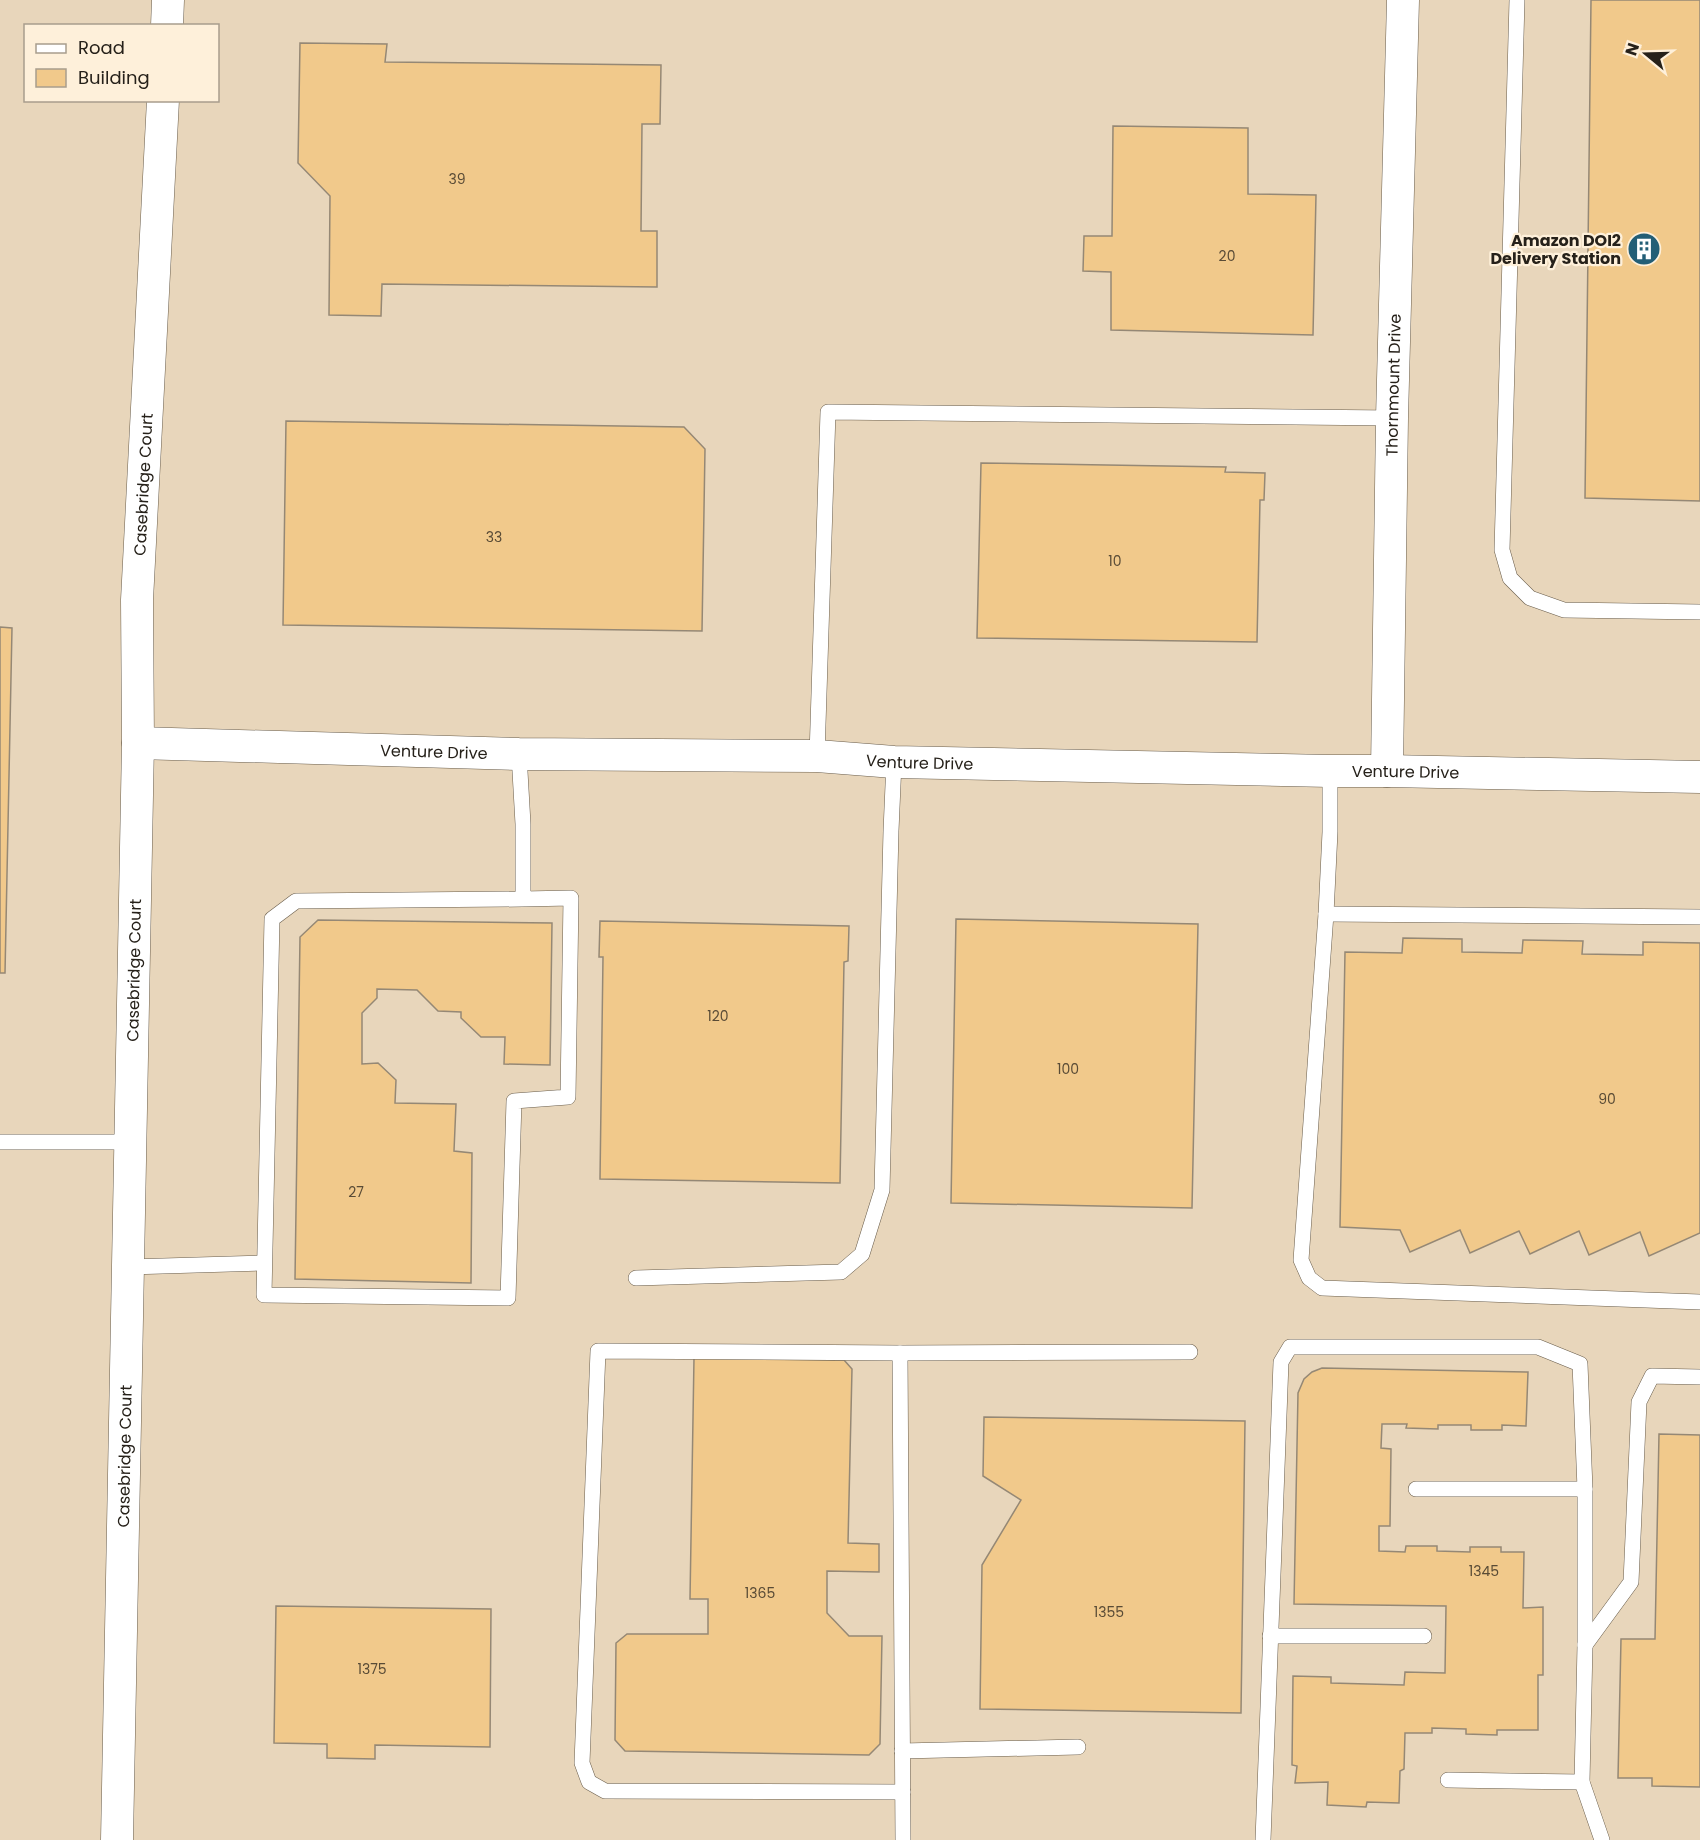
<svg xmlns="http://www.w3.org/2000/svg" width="1700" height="1840" viewBox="0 0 1700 1840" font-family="Poppins,sans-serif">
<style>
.built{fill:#e8d6bb;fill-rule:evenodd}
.building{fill:#f1c98b;stroke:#958875;stroke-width:1.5}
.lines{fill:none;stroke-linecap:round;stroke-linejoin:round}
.lane-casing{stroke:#695d4b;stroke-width:16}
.street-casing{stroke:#695d4b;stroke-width:33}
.lane{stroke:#fff;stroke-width:15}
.street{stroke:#fff;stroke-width:32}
.labels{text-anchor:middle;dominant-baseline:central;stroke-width:4.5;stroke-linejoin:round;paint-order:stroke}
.number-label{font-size:14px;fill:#594b36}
.poi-label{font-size:16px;font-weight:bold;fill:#26211a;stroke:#fef0da;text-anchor:end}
.street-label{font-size:16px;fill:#26211a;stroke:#fef0da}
</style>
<rect width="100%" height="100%" fill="#f0e3cd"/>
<path class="built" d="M 0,0 L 1700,0 L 1700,1840 L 0,1840 ZM 26,26 L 218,26 L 218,100 L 26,100 Z"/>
<g class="building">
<polygon points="1591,0 1700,0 1700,501 1585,498"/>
<polygon points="300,43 387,44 385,62 661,65 660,124 642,124 641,231 657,231 657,287 382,284 381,316 329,315 330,196 298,163"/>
<polygon points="1113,126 1248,128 1248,194 1316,195 1313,335 1111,330 1111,272 1083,271 1084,236 1112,236"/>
<polygon points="286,421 684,427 705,449 702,631 283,625"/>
<polygon points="981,463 1226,467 1225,472 1265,473 1264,500 1260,500 1257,642 977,638"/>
<polygon points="0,627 12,628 5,973 0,973"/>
<polygon points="956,919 1198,924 1192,1208 951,1203"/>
<polygon points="318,920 552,923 550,1065 504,1064 505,1037 481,1037 461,1018 461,1012 438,1011 417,990 377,989 377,998 362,1013 362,1064 378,1063 396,1080 395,1103 456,1104 454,1151 472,1153 471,1283 295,1279 300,937"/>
<polygon points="600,921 849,926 848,961 844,962 840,1183 600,1179 603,957 599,957"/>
<polygon points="1403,938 1462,939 1462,952 1522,953 1523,940 1583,941 1582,954 1643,955 1643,942 1700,943 1700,1233 1649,1256 1640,1232 1589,1255 1579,1231 1530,1254 1519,1231 1470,1253 1460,1230 1410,1252 1400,1230 1340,1227 1345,952 1402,953"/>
<polygon points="694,1358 844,1360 852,1369 848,1543 879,1544 879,1572 827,1571 827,1613 849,1636 882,1636 880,1744 869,1755 625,1751 615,1740 616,1643 627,1634 708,1634 708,1599 690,1599"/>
<polygon points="1322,1368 1528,1372 1526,1426 1502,1425 1502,1430 1471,1430 1471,1425 1438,1425 1438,1429 1406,1428 1407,1424 1382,1424 1381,1448 1391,1449 1390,1526 1379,1526 1379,1551 1405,1552 1406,1546 1437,1546 1437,1551 1470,1552 1470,1547 1501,1547 1501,1552 1524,1552 1523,1608 1543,1607 1543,1675 1538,1675 1538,1730 1497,1730 1497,1735 1466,1734 1466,1729 1432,1728 1432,1733 1405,1733 1404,1769 1400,1771 1399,1803 1367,1802 1366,1807 1327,1805 1328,1782 1295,1783 1297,1766 1292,1765 1293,1676 1331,1677 1331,1683 1404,1685 1405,1672 1445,1673 1446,1606 1294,1604 1298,1393 1304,1379 1312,1372"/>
<polygon points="984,1417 1245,1421 1241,1713 980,1709 982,1565 1021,1500 983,1476"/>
<polygon points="1659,1434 1700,1435 1700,1787 1652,1786 1652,1778 1618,1778 1621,1639 1655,1639"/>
<polygon points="276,1606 491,1609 490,1747 375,1745 375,1759 327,1758 327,1744 274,1743"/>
</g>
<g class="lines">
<defs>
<g id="lane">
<polyline points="1517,0 1502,550 1510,578 1530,598 1564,610 1700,612"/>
<polyline points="519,754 523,824 523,899 296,901 272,919 264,1295 508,1298 514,1101 568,1097 571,898 523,899"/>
<polyline points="817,756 828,412 1392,418"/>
<polyline points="1330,771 1330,832 1326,914 1301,1260 1309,1278 1322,1288 1700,1302"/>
<polyline points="1326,914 1700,917"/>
<polyline points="0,1142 132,1142"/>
<polyline points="129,1267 264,1263"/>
<polyline points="636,1278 841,1272 862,1254 882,1190 891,831 894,762"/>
<polyline points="900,1353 598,1351 582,1763 589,1782 605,1791 903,1792"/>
<polyline points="1416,1489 1585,1489"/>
<polyline points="1270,1636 1424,1636"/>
<polyline points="1585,1645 1631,1582 1639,1402 1652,1376 1700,1377"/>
<polyline points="902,1751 1078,1747"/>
<polyline points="1448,1780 1582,1782"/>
<polyline points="903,1840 900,1353 1190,1352"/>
<polyline points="1263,1840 1281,1362 1290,1347 1538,1347 1580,1364 1585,1489 1585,1645 1582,1782 1602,1840"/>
</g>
<g id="street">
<polyline points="167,26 168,0"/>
<path id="s1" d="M 138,743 L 519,754 L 817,756 L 894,762 L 1330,771 L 1387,771 L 1700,777"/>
<path id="s2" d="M 1387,771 L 1392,418 L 1403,0"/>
<path id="s3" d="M 117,1840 L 138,743 L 137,600 L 163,100"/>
</g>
</defs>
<use href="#lane" class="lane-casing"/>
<use href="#street" class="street-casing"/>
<use href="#lane" class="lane"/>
<use href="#street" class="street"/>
</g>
<defs>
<symbol id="building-disc" viewBox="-11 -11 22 22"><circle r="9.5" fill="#235e76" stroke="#fef0da"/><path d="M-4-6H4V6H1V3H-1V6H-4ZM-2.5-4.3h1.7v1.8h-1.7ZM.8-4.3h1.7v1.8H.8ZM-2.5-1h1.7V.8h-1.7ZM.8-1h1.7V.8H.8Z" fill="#fff"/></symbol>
</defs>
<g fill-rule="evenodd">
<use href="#building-disc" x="1625" y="230" width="38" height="38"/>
</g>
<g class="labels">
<g class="number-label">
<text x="457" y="179">39</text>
<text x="1227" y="256">20</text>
<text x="494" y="537">33</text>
<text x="1115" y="561">10</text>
<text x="718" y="1016">120</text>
<text x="1068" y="1069">100</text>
<text x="1607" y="1099">90</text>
<text x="356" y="1192">27</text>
<text x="1484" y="1571">1345</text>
<text x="760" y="1593">1365</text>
<text x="1109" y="1612">1355</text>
<text x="372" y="1669">1375</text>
</g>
<g class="poi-label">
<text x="1621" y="240">Amazon DOI2<tspan x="1621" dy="18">Delivery Station</tspan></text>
</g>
<g class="street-label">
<text stroke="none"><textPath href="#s2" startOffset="386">Thornmount Drive</textPath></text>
<text stroke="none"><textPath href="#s3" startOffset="1356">Casebridge Court</textPath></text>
<text stroke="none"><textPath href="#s1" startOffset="296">Venture Drive</textPath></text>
<text stroke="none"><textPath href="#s1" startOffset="782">Venture Drive</textPath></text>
<text stroke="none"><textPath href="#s1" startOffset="1268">Venture Drive</textPath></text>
<text stroke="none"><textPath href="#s3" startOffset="870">Casebridge Court</textPath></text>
<text stroke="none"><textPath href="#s3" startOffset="384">Casebridge Court</textPath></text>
</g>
</g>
<rect x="24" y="24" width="195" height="78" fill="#fef0da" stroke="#a89d8d" stroke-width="1.5"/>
<rect x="36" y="44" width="30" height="9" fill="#ffffff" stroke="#a89d8d" stroke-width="1.5"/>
<text x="78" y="54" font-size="18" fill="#26211a">Road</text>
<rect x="36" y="69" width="30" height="18" fill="#f1c98b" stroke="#a89d8d" stroke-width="1.5"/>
<text x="78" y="84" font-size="18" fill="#26211a">Building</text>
<g transform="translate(1646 54) rotate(289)" stroke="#fef0da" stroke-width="4.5" paint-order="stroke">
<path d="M0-4.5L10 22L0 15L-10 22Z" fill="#26211a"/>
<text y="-9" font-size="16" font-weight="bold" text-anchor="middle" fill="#26211a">N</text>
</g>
</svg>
